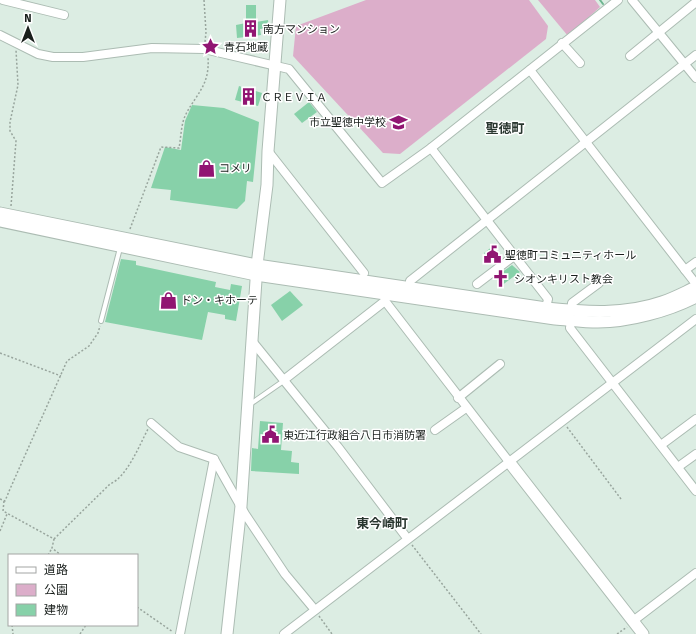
<svg xmlns="http://www.w3.org/2000/svg" width="696" height="634" viewBox="0 0 696 634" font-family="'Fira Sans','Noto Sans JP',sans-serif">
<style>
.green{fill:#dcaeca}
.lines{fill:none;stroke-linecap:round;stroke-linejoin:round}
.stream{stroke:#6db690;stroke-width:2}
.building{fill:#87d1a9}
.lane-casing{stroke:#acbcb3;stroke-width:6}
.street-casing{stroke:#acbcb3;stroke-width:10}
.secondary-casing{stroke:#acbcb3;stroke-width:13}
.path{stroke:#98a59d;stroke-width:1.5;stroke-dasharray:2 2;stroke-linecap:butt}
.lane{stroke:#fff;stroke-width:4}
.street{stroke:#fff;stroke-width:8}
.secondary{stroke:#fff;stroke-width:11}
.labels{text-anchor:middle;dominant-baseline:central;stroke-width:3;stroke-linejoin:round;paint-order:stroke}
.poi-label{font-size:11px;fill:#191f1c;stroke:#fff;text-anchor:start}
.quarter-label{font-size:13px;font-weight:bold;fill:#29362f;stroke:#fff}
</style>
<rect width="100%" height="100%" fill="#dcede3"/>
<g class="green">
<polygon points="366,0 529,0 548,26 546,39 400,154 383,153 293,56 296,26"/>
<polygon points="538,0 595,0 600,7 568,36"/>
</g>
<g class="lines">
<polyline class="stream" points="600,0 603,4"/>
</g>
<g class="building">
<polygon points="246,5 256,5 256,22 268,20 269,28 260,29 261,35 237,38 236,25 246,23"/>
<polygon points="239,86 262,93 258,106 235,100"/>
<polygon points="309,102 317,112 302,123 294,114"/>
<polygon points="192,105 224,108 259,122 253,182 247,181 245,201 237,209 170,200 171,190 151,188 165,147 181,150 185,121"/>
<polygon points="493,246 501,257 492,264 484,253"/>
<polygon points="121,259 136,261 136,265 216,282 215,287 230,290 231,284 242,286 236,321 225,319 225,315 208,312 202,340 105,322"/>
<polygon points="512,265 520,272 501,286 495,277"/>
<polygon points="290,291 303,305 282,321 271,305"/>
<polygon points="260,421 283,423 281,450 292,451 291,462 299,463 299,474 251,471 252,448 258,449"/>
</g>
<g class="lines">
<defs>
<g id="lane">
<polyline points="101,321 120,248"/>
<polyline points="249,405 285,380"/>
</g>
<g id="street">
<polyline points="3,0 64,15"/>
<polyline points="632,0 696,78"/>
<polyline points="0,35 38,54 53,57 83,57 152,48 204,49 289,69 382,183 431,148 618,0"/>
<polyline points="562,43 580,63"/>
<polyline points="630,56 696,2"/>
<polyline points="530,70 696,284"/>
<polyline points="431,148 548,299 546,308"/>
<polyline points="268,151 364,273"/>
<polyline points="685,270 696,262"/>
<polyline points="477,284 514,256"/>
<polyline points="409,288 410,281 696,55"/>
<polyline points="387,290 385,301 510,463"/>
<polyline points="571,311 572,303 599,283"/>
<polyline points="571,320 570,328 696,491"/>
<polyline points="252,341 338,447 407,538"/>
<polyline points="285,379 385,301"/>
<polyline points="458,398 500,364"/>
<polyline points="151,423 179,447 214,459 245,514 285,574 315,610"/>
<polyline points="435,430 466,408"/>
<polyline points="661,445 696,419"/>
<polyline points="678,467 696,454"/>
<polyline points="633,621 696,573"/>
<polyline points="180,634 214,459"/>
<polyline points="284,634 696,319"/>
</g>
<g id="secondary">
<path d="M 0,213 L 257,265 L 546,308 C 585,312 625,315 662,302 C 674,298 685,292 696,287"/>
<path d="M 0,221 L 256,275 L 555,319 C 569,320 584,322 598,322 C 629,322 669,311 696,297"/>
<polyline points="510,463 643,634"/>
<polyline points="227,634 241,506 257,265 267,185 268,151 280,0"/>
</g>
</defs>
<use href="#lane" class="lane-casing"/>
<use href="#street" class="street-casing"/>
<use href="#secondary" class="secondary-casing"/>
<g class="path">
<polyline points="204,0 206,32 205,42"/>
<polyline points="11,206 16,141 10,131 10,122 18,85 16,50"/>
<path d="M 130,229 L 161,147 L 179,148 C 181,138 181,123 186,114 C 197,93 210,85 208,57"/>
<polyline points="0,353 61,376"/>
<polyline points="567,427 621,499"/>
<polyline points="0,499 5,501 10,489 67,361 89,346 98,333 100,326"/>
<polyline points="4,501 3,511 54,539 52,548 61,555"/>
<polyline points="0,531 7,514"/>
<path d="M 54,539 L 110,484 C 127,477 139,446 148,429"/>
<polyline points="412,545 481,634"/>
<polyline points="48,555 52,548"/>
<polyline points="137,607 173,632"/>
<polyline points="319,616 332,634"/>
<polyline points="12,625 13,634"/>
<polyline points="80,634 86,625"/>
<polyline points="617,634 627,627"/>
</g>
<use href="#lane" class="lane"/>
<use href="#street" class="street"/>
<use href="#secondary" class="secondary"/>
</g>
<defs>
<symbol id="building-bare" viewBox="-9 -9 18 18"><path d="M-4-6H4V6H1V3H-1V6H-4ZM-2.5-4.3h1.7v1.8h-1.7ZM.8-4.3h1.7v1.8H.8ZM-2.5-1h1.7V.8h-1.7ZM.8-1h1.7V.8H.8Z" fill="#911572" stroke="#fff" stroke-width="2.5" paint-order="stroke"/></symbol>
<symbol id="sight-bare" viewBox="-9 -9 18 18"><path d="M0-6L1.8-2.2L6-1.7L2.9 1.2L3.7 5.4L0 3.3L-3.7 5.4L-2.9 1.2L-6-1.7L-1.8-2.2Z" fill="#911572" stroke="#fff" stroke-width="2.5" paint-order="stroke"/></symbol>
<symbol id="school-bare" viewBox="-9 -9 18 18"><path d="M0-5L7-2L0 1L-7-2ZM-4 1L0 2.5L4 1V4Q0 6-4 4Z" fill="#911572" stroke="#fff" stroke-width="2.5" paint-order="stroke"/></symbol>
<symbol id="shop-bare" viewBox="-9 -9 18 18"><path d="M-5-2.5h2.3a2.7 3.5 0 0 1 5.4 0H5L5.5 6h-11ZM-1.5-2.5h3a1.5 2.3 0 0 0-3 0Z" fill="#911572" stroke="#fff" stroke-width="2.5" paint-order="stroke"/></symbol>
<symbol id="civic-bare" viewBox="-9 -9 18 18"><path d="M-.6-6.5H3V-4.5H.6V-3L4-1V1h2V6H-6V1h2V-1L-.6-3ZM-1.2 2.5V6h2.4V2.5Z" fill="#911572" stroke="#fff" stroke-width="2.5" paint-order="stroke"/></symbol>
<symbol id="church-bare" viewBox="-9 -9 18 18"><path d="M-1.2-6h2.4v3.5h3.3v2.4h-3.3V6h-2.4V-.1h-3.3v-2.4h3.3Z" fill="#911572" stroke="#fff" stroke-width="2.5" paint-order="stroke"/></symbol>
</defs>
<g fill-rule="evenodd">
<use href="#building-bare" x="238" y="16" width="25" height="25"/>
<use href="#sight-bare" x="198" y="34" width="25" height="25"/>
<use href="#building-bare" x="236" y="84" width="25" height="25"/>
<use href="#school-bare" x="386" y="110" width="25" height="25"/>
<use href="#shop-bare" x="194" y="156" width="25" height="25"/>
<use href="#civic-bare" x="480" y="242" width="25" height="25"/>
<use href="#church-bare" x="488" y="266" width="25" height="25"/>
<use href="#shop-bare" x="156" y="288" width="25" height="25"/>
<use href="#civic-bare" x="258" y="422" width="25" height="25"/>
</g>
<g class="labels">
<g class="poi-label">
<text x="263" y="29">南方マンション</text>
<text x="224" y="47">青石地蔵</text>
<text x="261" y="97">ＣＲＥＶＩＡ</text>
<text x="386" y="122" text-anchor="end">市立聖徳中学校</text>
<text x="219" y="168">コメリ</text>
<text x="505" y="255">聖徳町コミュニティホール</text>
<text x="514" y="279">シオンキリスト教会</text>
<text x="181" y="300">ドン・キホーテ</text>
<text x="283" y="435">東近江行政組合八日市消防署</text>
</g>
<g class="quarter-label">
<text x="505" y="128">聖徳町</text>
<text x="382" y="523">東今崎町</text>
</g>
</g>
<rect x="8" y="554" width="130" height="72" fill="#ffffff" stroke="#a3a5a4"/>
<rect x="16" y="567" width="20" height="6" fill="#ffffff" stroke="#a3a5a4"/>
<text x="44" y="574" font-size="12" fill="#191f1c">道路</text>
<rect x="16" y="584" width="20" height="12" fill="#dcaeca" stroke="#a3a5a4"/>
<text x="44" y="594" font-size="12" fill="#191f1c">公園</text>
<rect x="16" y="604" width="20" height="12" fill="#87d1a9" stroke="#a3a5a4"/>
<text x="44" y="614" font-size="12" fill="#191f1c">建物</text>
<g transform="translate(28 28)" stroke="#ffffff" stroke-width="3" paint-order="stroke">
<path d="M0-3L7 15L0 10L-7 15Z" fill="#191f1c"/>
<text y="-6" font-size="11" font-weight="bold" text-anchor="middle" fill="#191f1c">N</text>
</g>
</svg>
